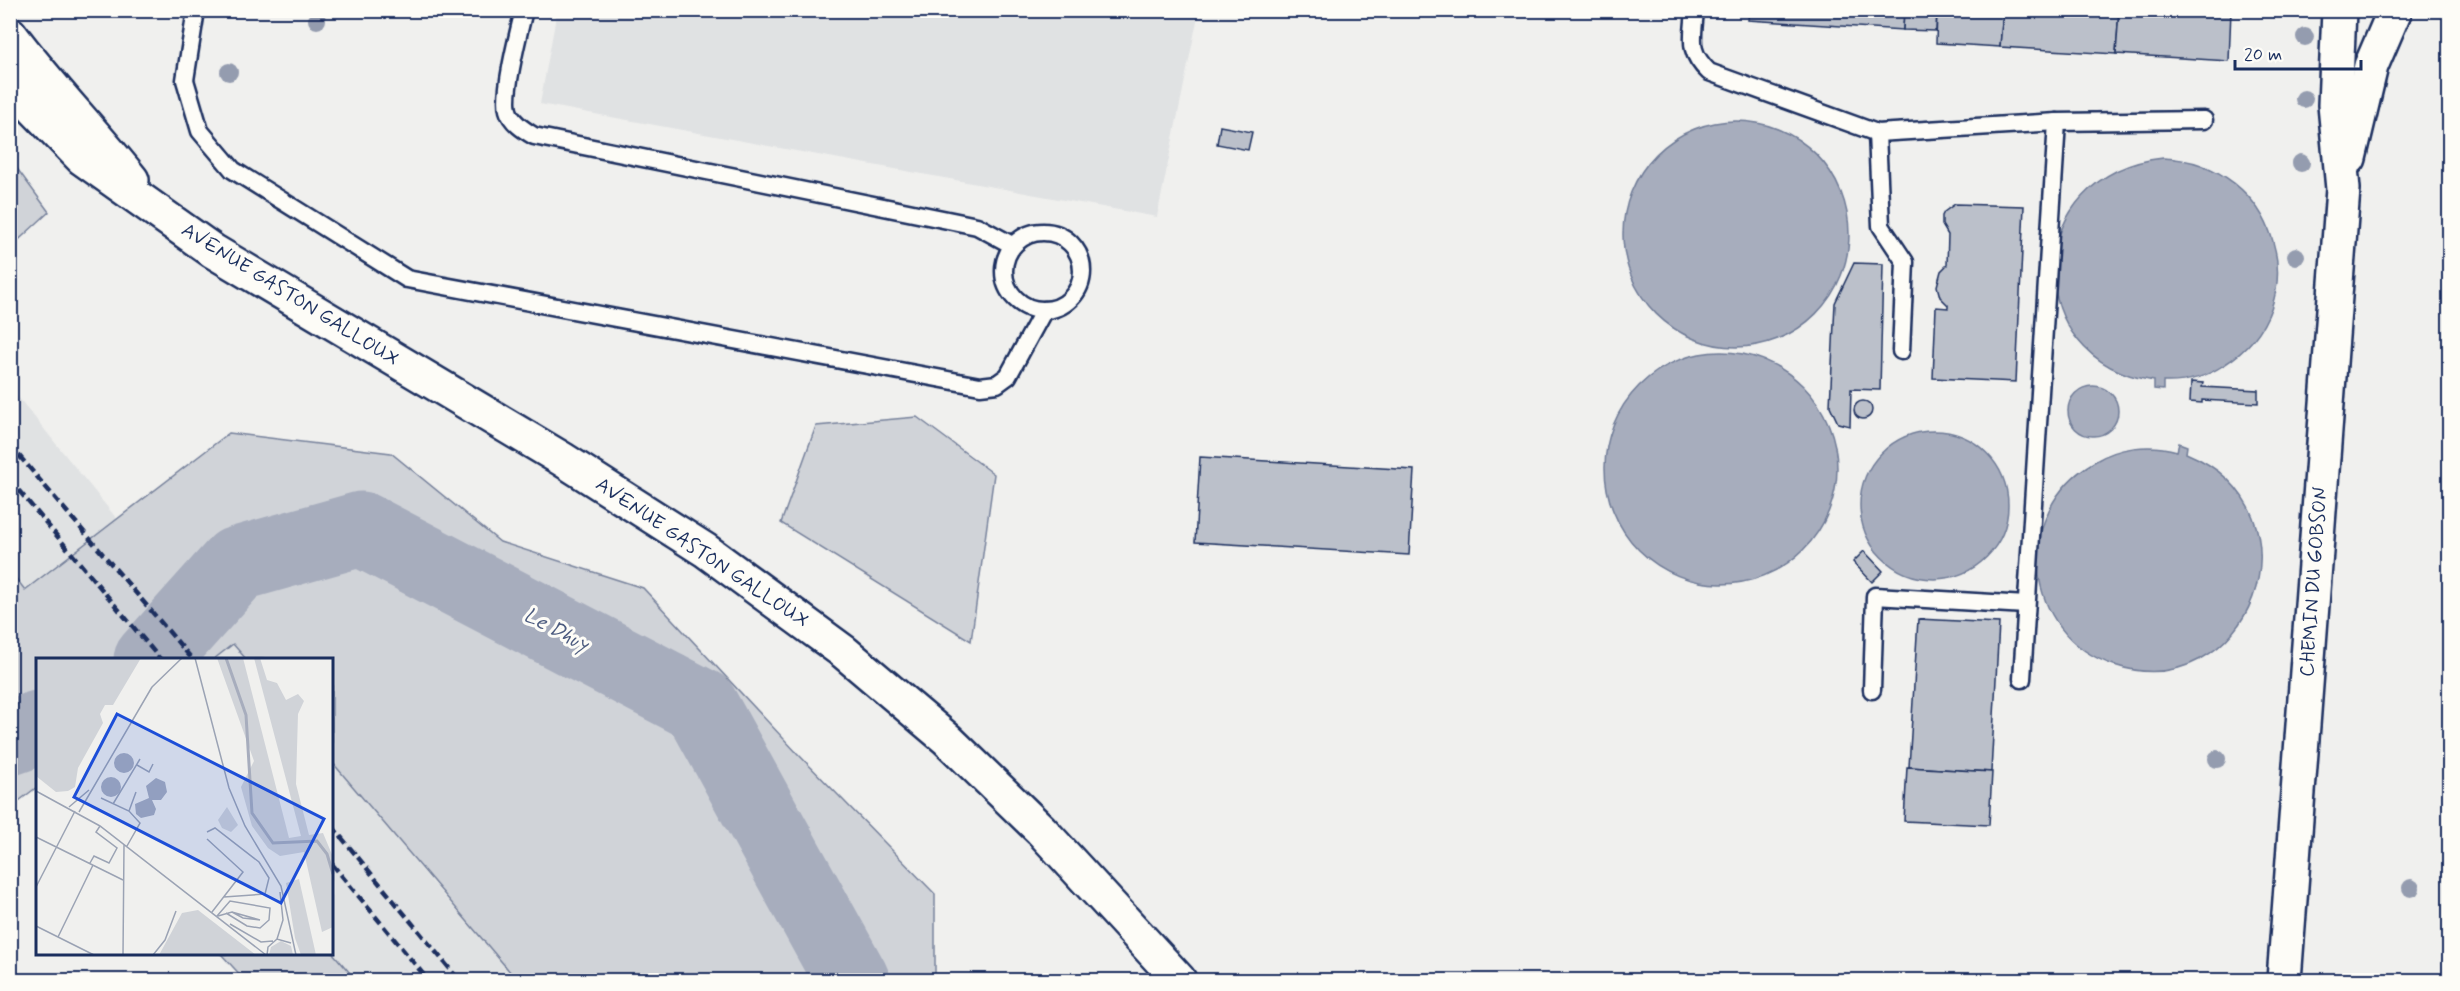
<svg xmlns="http://www.w3.org/2000/svg" width="2460" height="991" viewBox="0 0 2460 991" font-family="Mynerve,sans-serif">
<style>
.built{fill:#e0e2e3}
.green{fill:#d0d3d8;stroke:#76819b;stroke-width:1.5}
.water{fill:#a7adbd;stroke:#6f7b97;stroke-width:1.5}
.lines{fill:none;stroke-linecap:round;stroke-linejoin:round}
.river{stroke:#a7adbd;stroke-width:75}
.building{fill:#bbc0ca;stroke:#1b2f5e;stroke-width:1.5}
.service-casing{stroke:#1b2f5e;stroke-width:21}
.minor-casing{stroke:#1b2f5e;stroke-width:38}
.primary-casing{stroke:#1b2f5e;stroke-width:38}
.service{stroke:#fdfcf7;stroke-width:16}
.minor{stroke:#fdfcf7;stroke-width:33}
.primary{stroke:#fdfcf7;stroke-width:33}
.rail{stroke:#1b2f5e;stroke-width:4.5;stroke-dasharray:9 4.5;stroke-linecap:butt}
.tree{fill:#949caf}
.labels{text-anchor:middle;dominant-baseline:central;stroke-width:6;stroke-linejoin:round;paint-order:stroke}
.street-label{font-size:20px;fill:#1b2f5e;stroke:#fdfcf7}
.water-label{font-size:21px;font-style:italic;fill:#4c5b7f;stroke:#fdfcf7}
.inset-river{fill:none;stroke:#a7adbd;stroke-width:3}
.inset-road{fill:none;stroke:#9ba3b4;stroke-width:1.5}
.view{fill:#1d4ed8;fill-opacity:0.15;stroke:#1d4ed8;stroke-width:3}
.inset-edge{fill:none;stroke:#1b2f5e;stroke-width:3}
</style>
<rect width="100%" height="100%" fill="#f0f0ee"/>
<filter id="ink" filterUnits="userSpaceOnUse"><feTurbulence type="fractalNoise" baseFrequency=".0167" numOctaves="2"/><feDisplacementMap in="SourceGraphic" scale="12" xChannelSelector="R" yChannelSelector="G"/><feConvolveMatrix kernelMatrix="1 2 1 2 8 2 1 2 1" color-interpolation-filters="sRGB"/></filter>
<g filter="url(#ink)">
<g class="built">
<polygon points="557,11 557,10 1199,11 1157,217 540,104"/>
<polygon points="10,387 117,519 25,590 11,572"/>
<polygon points="233,644 246,659 214,660"/>
<polygon points="332,762 443,895 517,980 356,980 332,952"/>
</g>
<g class="green">
<polygon points="10,159 49,212 11,247 10,247"/>
<polygon points="917,417 994,474 971,641 781,523 816,426"/>
<polygon points="229,433 391,453 500,542 643,588 797,753 935,894 935,980 517,980 332,762 332,660 246,659 233,644 214,659 38,660 37,787 11,807 11,572 25,590"/>
<polygon points="332,952 356,980 245,980 221,954"/>
</g>
<g class="water">
<circle cx="1736" cy="234" r="113"/>
<path d="M 2163,158 C 2277,162 2321,304 2224,365 C 2206,377 2184,383 2163,382 L 2163,390 L 2154,389 L 2154,381 C 2017,361 2021,173 2163,158 Z"/>
<circle cx="1721" cy="468" r="116"/>
<circle cx="2093" cy="411" r="25"/>
<circle cx="1934" cy="505" r="74"/>
<path d="M 2179,443 L 2187,446 L 2186,453 C 2327,512 2247,709 2114,665 C 2022,635 2011,510 2094,462 C 2118,447 2149,443 2177,451 Z"/>
</g>
<g class="lines">
<g class="river">
<polyline points="151,660 237,564 361,529 701,706 852,980"/>
<polyline points="10,738 38,728"/>
</g>
</g>
<g class="building">
<polygon points="1749,10 1904,10 1903,30 1748,20"/>
<polygon points="1904,10 1937,10 1936,31 1903,30"/>
<polygon points="1937,10 2003,10 2000,47 1936,43"/>
<polygon points="2003,10 2119,10 2116,54 2000,47"/>
<polygon points="2119,10 2231,10 2229,61 2116,54"/>
<polygon points="1220,126 1252,132 1248,150 1217,144"/>
<polygon points="1955,204 2024,206 2016,382 1933,378 1936,307 1948,308 1948,305 1940,297 1937,286 1941,271 1947,265 1948,235 1942,225 1942,216 1944,212"/>
<polygon points="1854,263 1883,264 1880,390 1851,389 1850,426 1838,423 1830,406 1835,303"/>
<polygon points="2191,382 2203,383 2202,387 2258,390 2258,403 2202,400 2202,403 2190,402"/>
<circle cx="1863" cy="410" r="9"/>
<polygon points="1200,457 1414,470 1409,555 1195,542"/>
<polygon points="1864,551 1883,571 1872,582 1853,562"/>
<polygon points="1918,619 1999,623 1991,772 1909,767"/>
<polygon points="1907,767 1992,772 1989,825 1904,821"/>
</g>
<g class="lines">
<defs>
<g id="service">
<polyline points="196,10 185,80 200,131 233,170 407,279 980,386 997,384 1008,376 1044,310"/>
<path d="M 524,10 C 519,31 503,92 508,110 C 511,122 524,130 534,136 L 977,226 L 1012,245"/>
<path d="M 1695,10 C 1693,39 1687,51 1709,72 L 1877,133 L 2057,122 L 2204,120"/>
<polyline points="1877,133 1881,226 1905,262 1901,351"/>
<circle cx="1043" cy="271" r="39"/>
<polyline points="2022,679 2057,122"/>
<polyline points="1872,690 1875,596 2026,605"/>
</g>
<g id="minor">
<polyline points="2349,158 2371,66 2395,10"/>
<polyline points="2284,980 2343,189 2335,105 2339,10"/>
</g>
<g id="primary">
<path d="M 10,34 C 48,85 93,131 132,180"/>
<polyline points="10,84 82,158 213,251 562,459 705,550 844,652 947,739 1041,830 1179,980"/>
</g>
</defs>
<use href="#service" class="service-casing"/>
<use href="#minor" class="minor-casing"/>
<use href="#primary" class="primary-casing"/>
<use href="#service" class="service"/>
<use href="#minor" class="minor"/>
<use href="#primary" class="primary"/>
<g class="rail">
<polyline points="10,445 193,660"/>
<polyline points="10,480 161,660"/>
<polyline points="332,826 459,980"/>
<polyline points="332,864 428,980"/>
</g>
</g>
<g class="tree">
<circle cx="317" cy="20" r="9"/>
<circle cx="2305" cy="37" r="9"/>
<circle cx="229" cy="72" r="9"/>
<circle cx="2304" cy="99" r="9"/>
<circle cx="2301" cy="163" r="9"/>
<circle cx="2296" cy="256" r="9"/>
<circle cx="2217" cy="759" r="9"/>
<circle cx="2411" cy="888" r="9"/>
</g>
</g>
<g class="labels">
<g class="street-label">
<text transform="translate(290 295) rotate(32)">AVENUE GASTON GALLOUX</text>
<text transform="translate(702 553) rotate(34)">AVENUE GASTON GALLOUX</text>
<text transform="translate(2314 582) rotate(-86)">CHEMIN DU GOBSON</text>
</g>
<g class="water-label">
<text transform="translate(556 630) rotate(28)">Le Dhuy</text>
</g>
</g>
<g transform="translate(36 658)">
<rect width="297" height="297" fill="#f0f0ee"/>
<path d="M 0,0 L 105,0 L 77,47 L 69,47 L 64,56 L 67,65 L 42,110 L 39,129 L 32,133 L 20,134 L 0,118 ZM 181,0 L 207,0 L 253,180 L 265,178 L 218,0 L 224,0 L 231,22 L 241,25 L 250,42 L 262,36 L 268,43 L 262,56 L 260,126 L 273,177 L 287,175 L 297,199 L 297,269 L 286,274 L 268,194 L 244,198 L 232,190 L 216,168 L 205,129 L 218,103 ZM 191,149 L 202,167 L 195,174 L 186,170 L 182,162 ZM 263,221 L 280,297 L 265,297 L 259,280 L 250,225 ZM 162,252 L 220,297 L 123,297 L 146,255 ZM 245,283 L 255,288 L 257,297 L 233,297 L 235,289 Z" fill="#d0d3d8"/>
<path d="M78 105a10 10 0 1 1 20 0a10 10 0 1 1-20 0ZM65 129a10 10 0 1 1 20 0a10 10 0 1 1-20 0ZM 120,120 L 129,124 L 131,134 L 125,142 L 116,142 L 120,151 L 118,157 L 105,160 L 100,156 L 99,146 L 113,140 L 110,128 Z" fill="#a7adbd"/>
<path class="inset-river" d="M 190,0 L 210,57 L 216,155 L 237,185 L 281,183 L 291,196 L 297,216"/>
<path class="inset-road" d="M 159,0 L 193,130 L 209,168 L 245,228 L 260,297M 116,29 L 146,0M 101,107 L 113,114 L 117,106M 0,133 L 64,168 L 230,297M 65,140 L 93,153 L 104,165 L 91,188M 77,146 L 104,101M 33,149 L 53,132M 93,153 L 100,134M 43,154 L 116,29M 171,174 L 179,170 L 223,204 L 233,220 L 229,236 L 188,239M 0,179 L 87,222M 171,181 L 207,214 L 176,254M 54,205 L 58,198 L 73,205 L 81,190 L 60,174 L 64,168M 0,229 L 39,153M 181,258 L 194,243 L 234,250 L 233,262 L 224,270 L 211,268 L 190,255M 182,258 L 196,254 L 224,262 L 207,260 L 196,254M 194,266 L 225,284 L 237,283M 0,268 L 58,297M 22,279 L 57,207M 241,281 L 247,262 L 244,234M 87,297 L 88,187M 117,297 L 129,282 L 140,253M 231,297 L 232,289 L 241,281 L 255,285"/>
<path class="view" d="M 81,56 L 288,161 L 245,245 L 38,139 Z"/>
<rect width="297" height="297" class="inset-edge"/>
</g>
<rect width="2460" height="991" fill="none" stroke="#fdfcf7" stroke-width="36"/>
<rect x="18" y="18" width="2424" height="955" fill="none" stroke="#1b2f5e" stroke-width="2" filter="url(#ink)"/>
<path d="M2235 60v9h126v-9" fill="none" stroke="#1b2f5e" stroke-width="3"/>
<text x="2244" y="60" font-size="18" fill="#1b2f5e" stroke="#fdfcf7" stroke-width="4.5" paint-order="stroke">20 m</text>
</svg>
